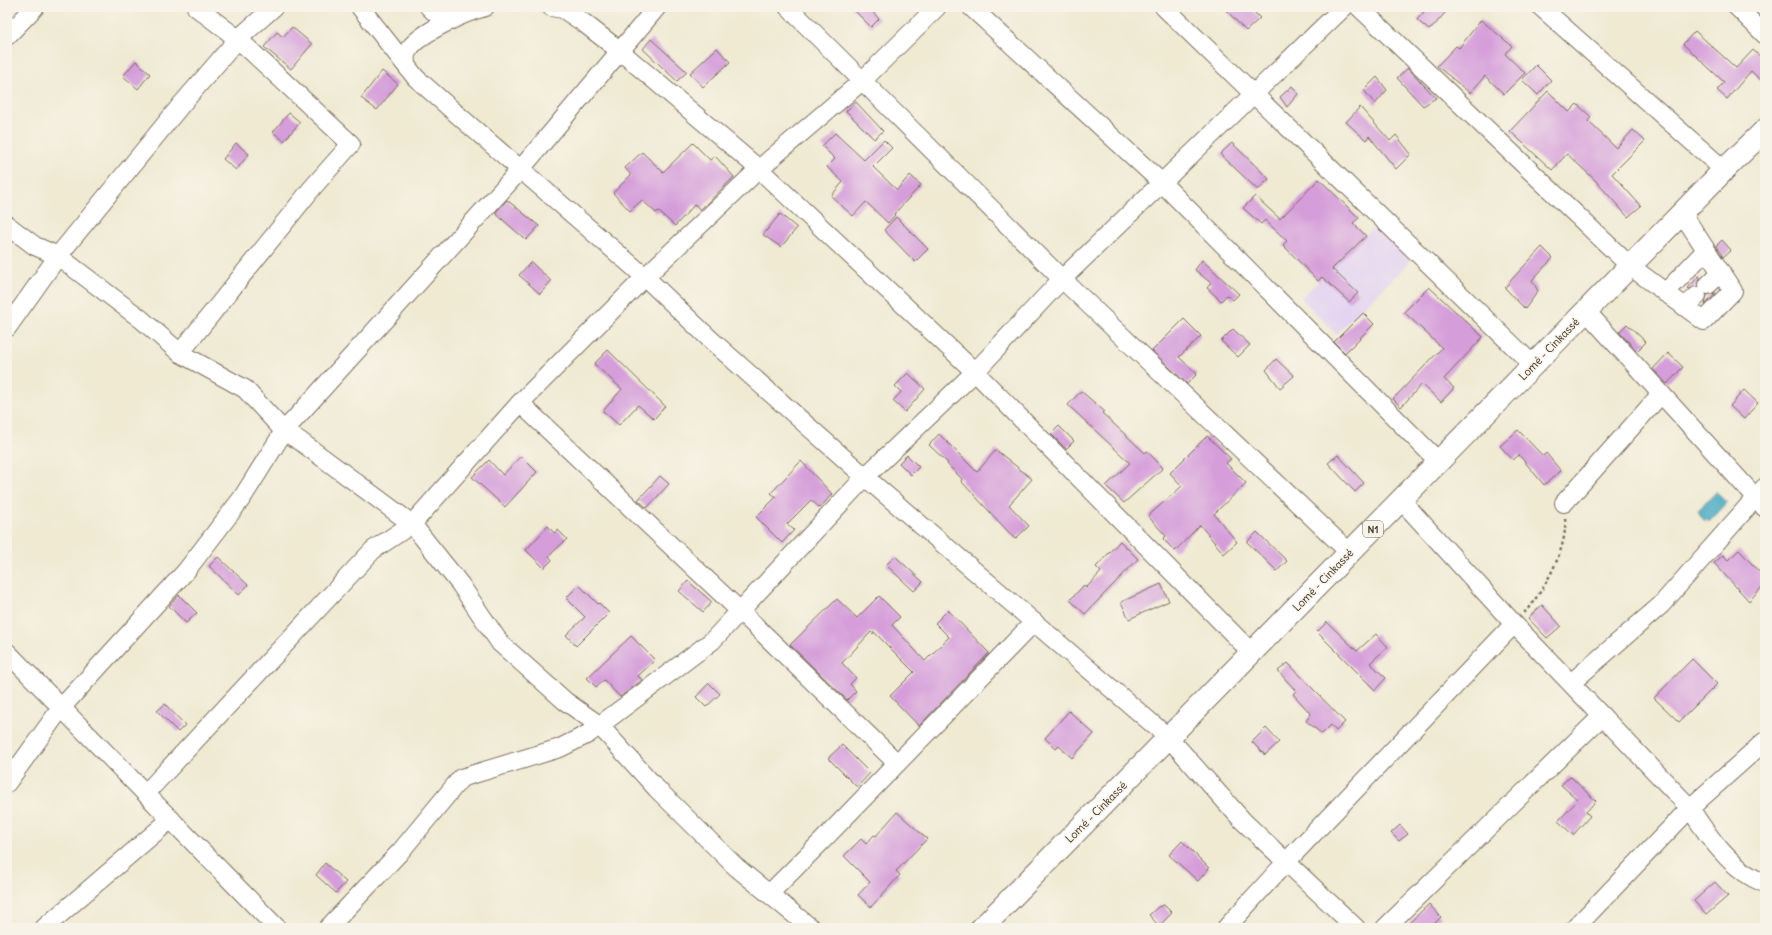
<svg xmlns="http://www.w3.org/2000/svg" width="1772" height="935" viewBox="0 0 1772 935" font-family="Delius,sans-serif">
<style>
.built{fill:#e4d3f1}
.water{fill:#42a8c2;stroke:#3e6970}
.building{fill:#d59eda}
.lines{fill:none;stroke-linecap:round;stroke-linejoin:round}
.minor-casing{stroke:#7a6d5d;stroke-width:20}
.highway-casing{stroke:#7a6d5d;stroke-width:24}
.path{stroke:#7a6d5d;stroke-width:2.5;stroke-dasharray:3 3;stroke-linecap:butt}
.minor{stroke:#fff;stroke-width:18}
.highway{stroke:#fff;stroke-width:22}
.labels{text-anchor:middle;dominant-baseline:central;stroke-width:3;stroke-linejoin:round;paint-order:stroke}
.shield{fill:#f7f3e8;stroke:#73665b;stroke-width:1}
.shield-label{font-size:10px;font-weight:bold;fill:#3b2a1e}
.street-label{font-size:11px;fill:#3b2a1e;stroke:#f7f3e8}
</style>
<rect width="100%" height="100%" fill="#f7f3e8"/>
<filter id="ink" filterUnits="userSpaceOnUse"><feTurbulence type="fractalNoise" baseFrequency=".025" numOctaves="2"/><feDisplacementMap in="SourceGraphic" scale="8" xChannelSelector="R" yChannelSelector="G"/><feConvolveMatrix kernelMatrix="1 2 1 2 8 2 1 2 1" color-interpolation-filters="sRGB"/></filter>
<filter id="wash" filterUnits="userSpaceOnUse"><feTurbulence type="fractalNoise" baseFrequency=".012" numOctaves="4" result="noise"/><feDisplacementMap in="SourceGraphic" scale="16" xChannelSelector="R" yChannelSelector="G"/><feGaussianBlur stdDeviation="0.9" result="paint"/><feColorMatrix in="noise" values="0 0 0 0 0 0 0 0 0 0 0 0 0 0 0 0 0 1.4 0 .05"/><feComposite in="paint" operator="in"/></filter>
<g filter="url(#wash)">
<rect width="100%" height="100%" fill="#f0ead3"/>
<polygon class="built" points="1376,225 1411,261 1336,334 1301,298"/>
<polygon class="water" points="1716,492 1727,503 1709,522 1706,519 1705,521 1699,515 1700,514 1698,511"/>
<g id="blocks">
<g class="building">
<polygon points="851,7 868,7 879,19 871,27"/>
<polygon points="1223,7 1249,7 1260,18 1246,31"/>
<polygon points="1428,7 1450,7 1432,28 1431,28 1429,30 1417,20"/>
<polygon points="1481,20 1512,46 1505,54 1525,73 1504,94 1485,76 1470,93 1437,66 1456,46 1459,48"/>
<polygon points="292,27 312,44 291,69 264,47 277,32 283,37"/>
<polygon points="1695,31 1736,68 1753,50 1765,61 1765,84 1751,71 1727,99 1717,90 1724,82 1683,44"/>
<polygon points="651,39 687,72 677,81 643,49"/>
<polygon points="717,48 730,62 703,87 690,73"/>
<polygon points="136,61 150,74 138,89 123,76"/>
<polygon points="1536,65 1551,80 1538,95 1522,80"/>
<polygon points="1408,68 1436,98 1423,106 1397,78"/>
<polygon points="382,71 398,84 377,110 361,98"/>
<polygon points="1377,77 1387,90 1375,104 1364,90"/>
<polygon points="1292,86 1298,94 1287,107 1280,97"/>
<polygon points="1548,91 1569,112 1577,104 1591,117 1588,121 1616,148 1633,130 1645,141 1612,174 1641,206 1628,217 1595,180 1567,154 1552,170 1510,131"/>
<polygon points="856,102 883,131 874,139 846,111"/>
<polygon points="1360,107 1390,141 1396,135 1411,154 1396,169 1369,136 1366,140 1346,122"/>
<polygon points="289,113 300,122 284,141 273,132"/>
<polygon points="835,133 864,160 884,140 892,148 873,167 897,190 910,175 921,185 894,214 895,215 888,223 866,202 853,216 831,196 843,182 827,167 835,159 822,146"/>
<polygon points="236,143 249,154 236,170 223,159"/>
<polygon points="693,143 710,160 715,156 734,177 700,210 695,204 675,226 658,211 656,213 642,200 630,211 613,193 631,175 625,168 642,152 663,172"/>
<polygon points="1232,143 1269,179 1258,190 1220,154"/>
<polygon points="1319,179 1359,218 1353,223 1366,236 1332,269 1358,293 1349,302 1322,277 1318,281 1283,245 1287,241 1265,220 1261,224 1243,208 1255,196 1280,219"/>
<polygon points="507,200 539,226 526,240 495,213"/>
<polygon points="780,214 797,228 781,247 763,235"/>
<polygon points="896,217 928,249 915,262 884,230"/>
<polygon points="1722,240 1731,250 1723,257 1716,246"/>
<polygon points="1542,247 1553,258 1532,280 1538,291 1525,309 1505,288 1512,279"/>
<polygon points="1202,260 1239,294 1233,300 1227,295 1221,301 1207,288 1211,283 1195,270"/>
<polygon points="531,262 551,281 540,294 519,275"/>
<polygon points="1699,276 1700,278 1698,286 1689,289 1688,288"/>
<polygon points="1429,287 1483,337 1444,379 1454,388 1441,402 1422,384 1401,407 1393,399 1442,348 1404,312"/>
<polygon points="1715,293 1716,293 1705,305 1707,295"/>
<polygon points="1363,313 1374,324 1345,353 1334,342"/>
<polygon points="1184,319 1201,336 1179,357 1197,374 1187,384 1152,351"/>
<polygon points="1627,324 1646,342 1637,351 1619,332"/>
<polygon points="1233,329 1250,345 1238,357 1221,341"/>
<polygon points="608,350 665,406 654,419 638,405 619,425 603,411 622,389 594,364"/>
<polygon points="1668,353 1683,367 1667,384 1653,369"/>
<polygon points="1276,359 1294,376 1280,388 1266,370"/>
<polygon points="908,373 925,389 905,412 893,401 901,392 895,386"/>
<polygon points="1744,390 1758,403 1744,419 1730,406"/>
<polygon points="1081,391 1104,411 1102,413 1145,453 1147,451 1163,468 1124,503 1106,486 1130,463 1068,405"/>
<polygon points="1059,426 1074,441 1066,449 1051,434"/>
<polygon points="1518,430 1543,456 1546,453 1561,471 1544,485 1519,455 1513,460 1500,446"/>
<polygon points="939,434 977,472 996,450 1032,479 1009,505 1029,526 1015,539 961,481 962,479 947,464 948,463 929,445"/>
<polygon points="1207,436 1231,459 1226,463 1246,483 1214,514 1237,542 1224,554 1200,525 1175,551 1163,539 1166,536 1148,516 1182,486 1170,473"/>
<polygon points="907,455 919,467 911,475 899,463"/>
<polygon points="1338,455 1364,483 1355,492 1328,463"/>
<polygon points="521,456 537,472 505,507 472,477 489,460 503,475"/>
<polygon points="801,461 832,494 820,508 811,500 787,524 794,530 782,543 756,517 776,497 771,493"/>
<polygon points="660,476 669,484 647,508 638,500"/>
<polygon points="548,526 554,533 558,530 567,539 549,556 552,560 544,568 526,550"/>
<polygon points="1257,532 1287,561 1277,571 1247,542"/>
<polygon points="1120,541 1138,559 1085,614 1070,600 1084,585 1086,588 1101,572 1096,567"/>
<polygon points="1739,550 1765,578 1765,584 1749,601 1714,563 1723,555 1728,560"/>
<polygon points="895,556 923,582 914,591 886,565"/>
<polygon points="218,557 248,585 239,595 209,566"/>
<polygon points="688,581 712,602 703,612 679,591"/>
<polygon points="1161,584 1169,601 1129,619 1121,602"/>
<polygon points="579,585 598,604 599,603 609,613 576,646 566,635 585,617 566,598"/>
<polygon points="179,595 197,613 186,623 169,606"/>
<polygon points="879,596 900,617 892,625 925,661 949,637 935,623 948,610 989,653 919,726 890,696 914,672 874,632 873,634 871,632 842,663 856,678 850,684 856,691 847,700 790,645 837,599 857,618"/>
<polygon points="1542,605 1561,626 1547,638 1528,618"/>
<polygon points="1327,622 1357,651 1376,634 1388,647 1370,663 1386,678 1375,690 1317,632"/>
<polygon points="631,636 655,660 638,676 642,680 620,697 604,680 596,687 587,678"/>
<polygon points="1692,659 1717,684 1679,722 1654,698"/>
<polygon points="1288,663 1345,722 1336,731 1331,725 1322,734 1306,721 1311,714 1293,694 1296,691 1278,671"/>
<polygon points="709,683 720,694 706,707 696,697"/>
<polygon points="165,704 185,725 178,732 157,711"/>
<polygon points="1069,711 1094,734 1072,758 1059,746 1056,749 1045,738"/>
<polygon points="1266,728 1279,742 1265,755 1252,742"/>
<polygon points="842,745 870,773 857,787 828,758"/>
<polygon points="1570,776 1596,801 1586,812 1590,816 1573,835 1558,821 1578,800 1561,785"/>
<polygon points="897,812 927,839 896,871 900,875 871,907 858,895 870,882 844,856 861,839 866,844 874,835 876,836"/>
<polygon points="1400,825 1408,834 1399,841 1391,833"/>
<polygon points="1182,841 1209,868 1198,881 1169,855"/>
<polygon points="325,863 346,882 336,893 316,875"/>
<polygon points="1715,882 1728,896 1706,915 1694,901"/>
<polygon points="1429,904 1441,917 1430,928 1404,928"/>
<polygon points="1164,905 1172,913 1159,926 1149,915 1158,907"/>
</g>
</g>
</g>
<g filter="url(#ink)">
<use href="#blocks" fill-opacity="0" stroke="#7a6d5d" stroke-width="1"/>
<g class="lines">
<defs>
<g id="minor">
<polyline points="360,7 416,78 467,123 645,277 711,340 865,477 1169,738 1243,821 1356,928"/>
<polyline points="429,7 445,22"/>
<polyline points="788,7 1062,279 1350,553"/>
<polyline points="937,7 862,81 759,169 975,372 1252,653"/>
<polyline points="971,7 1162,183 1439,462"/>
<polyline points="1164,7 1533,365"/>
<polyline points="1359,7 1630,266 1704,321 1733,291 1682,213"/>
<polyline points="1541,7 1724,170"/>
<polyline points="1737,7 1765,35"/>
<polyline points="7,36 35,7"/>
<path d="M 406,65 C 406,62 405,58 406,55 C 412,35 466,12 485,7"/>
<polyline points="7,225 35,246 58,256 141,319 180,353 245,389 284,431 300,441 412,524 460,584 500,643 565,701 599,725 657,789 736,867 811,928"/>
<polyline points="1708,285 1721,272"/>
<polyline points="1665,293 1706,250"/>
<polyline points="1685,307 1697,296"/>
<polyline points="1586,311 1765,508"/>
<polyline points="7,328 58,256 181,105 238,39 274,7"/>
<polyline points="180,353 313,187 351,144 238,39 196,7"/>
<polyline points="520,403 740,611 897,763"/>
<path d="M 1401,500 L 1514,624 L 1690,808 C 1706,834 1733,871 1762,882"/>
<polyline points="1564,503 1661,394"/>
<polyline points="7,652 277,928"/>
<polyline points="1571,683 1661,605 1765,487"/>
<polyline points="7,783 61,708 186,571 242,498 284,431 520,170 657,7"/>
<polyline points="146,793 373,550 412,524 520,403 645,277 759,169 620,51 584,23 563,9 551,7"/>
<polyline points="769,894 822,841 1034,622"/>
<polyline points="44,928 171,819"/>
<polyline points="328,928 400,852 461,778 560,748 588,734 712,641 865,477 975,372 1062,279 1344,7"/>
<polyline points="1226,928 1287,861 1514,624"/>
<polyline points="1385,928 1602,716"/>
<polyline points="1575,928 1690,808 1765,741"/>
</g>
<polyline id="highway" points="982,928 1724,170 1765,130"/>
</defs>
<use href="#minor" class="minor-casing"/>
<use href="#highway" class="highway-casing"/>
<path class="path" d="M 1524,613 C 1544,591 1568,549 1565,518"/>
<use href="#minor" class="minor"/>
<use href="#highway" class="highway"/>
</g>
</g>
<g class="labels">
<rect class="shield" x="1363" y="521" width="20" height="16" rx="3"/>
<g class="shield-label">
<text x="1373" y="529">N1</text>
</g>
<g class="street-label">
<text transform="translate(1549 349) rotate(-46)">Lomé - Cinkassé</text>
<text transform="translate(1323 580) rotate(-46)">Lomé - Cinkassé</text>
<text transform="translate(1096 812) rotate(-45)">Lomé - Cinkassé</text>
</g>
</g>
<rect width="1772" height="935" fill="none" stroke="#f7f3e8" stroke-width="24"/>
</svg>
